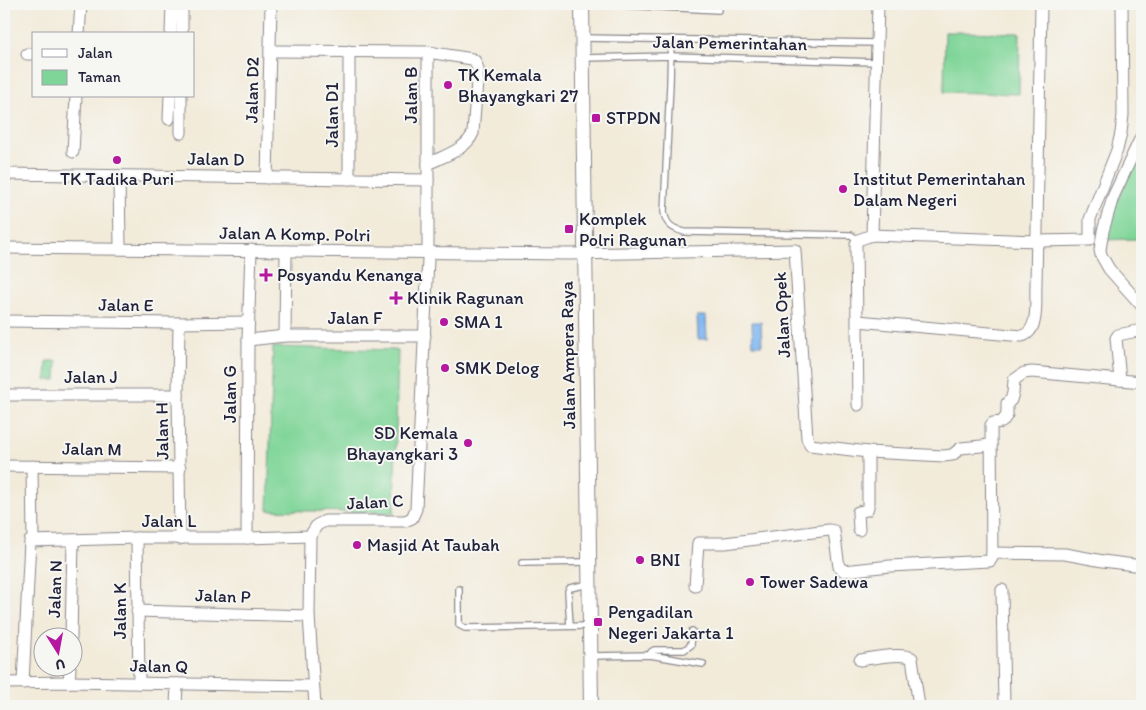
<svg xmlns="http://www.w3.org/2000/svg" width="1146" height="710" viewBox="0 0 1146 710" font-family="Itim,sans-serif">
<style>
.green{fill:#7fd598;stroke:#507c6a}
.water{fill:#81b7f0;stroke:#526c96}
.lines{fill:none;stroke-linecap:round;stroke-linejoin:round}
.service-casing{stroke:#8a868a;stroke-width:8}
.minor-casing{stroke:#8a868a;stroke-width:13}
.tertiary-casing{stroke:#8a868a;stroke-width:16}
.service{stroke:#fff;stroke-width:5.5}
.minor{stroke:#fff;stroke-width:11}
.tertiary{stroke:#fff;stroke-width:14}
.poi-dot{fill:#b5179e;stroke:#f6f6f2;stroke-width:2}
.labels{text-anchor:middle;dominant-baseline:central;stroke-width:4;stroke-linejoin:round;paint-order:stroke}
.street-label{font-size:18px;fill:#22223b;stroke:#f6f6f2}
.poi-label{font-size:18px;fill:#22223b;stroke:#f6f6f2;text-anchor:start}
</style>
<rect width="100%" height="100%" fill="#f6f6f2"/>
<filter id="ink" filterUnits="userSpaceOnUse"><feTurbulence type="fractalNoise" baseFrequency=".02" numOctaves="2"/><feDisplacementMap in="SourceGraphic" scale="10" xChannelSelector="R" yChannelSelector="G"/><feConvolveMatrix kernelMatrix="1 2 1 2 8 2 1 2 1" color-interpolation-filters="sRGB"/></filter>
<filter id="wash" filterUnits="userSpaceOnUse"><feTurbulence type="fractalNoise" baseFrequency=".0096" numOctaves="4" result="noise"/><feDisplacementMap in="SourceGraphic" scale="20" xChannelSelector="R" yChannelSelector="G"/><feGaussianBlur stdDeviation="1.12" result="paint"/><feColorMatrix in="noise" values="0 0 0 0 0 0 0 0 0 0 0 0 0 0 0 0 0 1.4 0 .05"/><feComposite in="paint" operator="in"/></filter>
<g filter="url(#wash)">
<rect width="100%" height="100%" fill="#f2ebda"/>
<g class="green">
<polygon points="945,32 1020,33 1019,94 944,92"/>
<polygon points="1142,145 1142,256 1138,239 1100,240"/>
<polygon points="273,347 398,350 394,513 268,510"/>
<polygon points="47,361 57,361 56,380 46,380"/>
</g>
<g class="water">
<polygon points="697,316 706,316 707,339 698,339"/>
<polygon points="752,322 761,322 762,345 753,345"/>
</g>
</g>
<g filter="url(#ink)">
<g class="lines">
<defs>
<g id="service">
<polyline points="604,4 718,10"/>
<polyline points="583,38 877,43"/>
<path d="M 671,39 L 670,84 L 664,212 C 666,225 672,228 684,232 L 851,235 L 858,240"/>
<polyline points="583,58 671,56 876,62"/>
<polyline points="522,563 588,562"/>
<polyline points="459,589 459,625 465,628 590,626"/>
<polyline points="570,626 568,591 570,588 589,584"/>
<polyline points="650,655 651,652 654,650 684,650 691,645 692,631"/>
<polyline points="591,656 650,655 703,664"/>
</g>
<g id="minor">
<polyline points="79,34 81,4"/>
<polyline points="171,34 172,4"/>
<polyline points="182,34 182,4"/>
<path d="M 270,51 L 428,52 L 472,59 L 475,61 L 478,69 L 473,133 C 466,150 443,156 428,164"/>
<polyline points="349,51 349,179"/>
<polyline points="27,54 34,54"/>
<polyline points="169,119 170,96"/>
<polyline points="181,133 181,96"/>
<polyline points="1142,135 1113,197 1103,231 1100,250 1101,255 1109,269 1142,306"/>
<polyline points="73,152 76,96"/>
<polyline points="4,174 428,180"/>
<polyline points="119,176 120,248"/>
<polyline points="267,178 271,4"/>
<polyline points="872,235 878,4"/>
<polyline points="4,248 568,254 795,250 807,438 810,445 868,452 944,456 952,455 961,448 991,445"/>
<polyline points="4,321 179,323 248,322"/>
<path d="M 858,321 L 1022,336 C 1040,331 1035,300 1036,285 L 1041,4"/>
<polyline points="179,323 178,395 180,539"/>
<polyline points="285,336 286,251"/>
<polyline points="248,340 285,336 425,336"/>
<polyline points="1120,380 1116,338 1118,335 1142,330"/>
<polyline points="4,395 178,395"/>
<polyline points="858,405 856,244 858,240 872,235 1037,241 1090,240 1090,219 1117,150 1121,133 1123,115 1122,4"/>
<polyline points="4,466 180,468"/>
<polyline points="32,466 33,540"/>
<polyline points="859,530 858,512 867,510 868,507 868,452"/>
<polyline points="137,538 139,683"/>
<polyline points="247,538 248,340 251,250"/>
<polyline points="992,553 1065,554 1103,561 1142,566"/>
<polyline points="695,586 698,543 725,543 829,530 834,531 839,567 844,571 890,566 990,561 992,558 991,425 993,423 1002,422 1007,415 1007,403 1011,400 1013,393 1014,380 1024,373 1032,372 1142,382"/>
<polyline points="1002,590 1004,706"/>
<polyline points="137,611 309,616"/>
<polyline points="71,638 73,541"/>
<path d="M 860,660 C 872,658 902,652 912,658 L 919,706"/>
<polyline points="69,682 70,668"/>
<polyline points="4,683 69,682 313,686"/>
<polyline points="23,683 30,541 137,538 247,538 310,536"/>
<polyline points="176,706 177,684"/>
<polyline points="315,706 309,616 310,536 317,525 325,521 405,521 412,518 416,509 428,259 428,52"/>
</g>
<polyline id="tertiary" points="582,4 591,706"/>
</defs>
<use href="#service" class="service-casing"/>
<use href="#minor" class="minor-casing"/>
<use href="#tertiary" class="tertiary-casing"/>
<use href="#service" class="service"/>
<use href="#minor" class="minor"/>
<use href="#tertiary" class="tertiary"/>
</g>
</g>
<g class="poi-dot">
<circle cx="448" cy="85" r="5"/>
<rect x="591" y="113" width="10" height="10" rx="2.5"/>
<circle cx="117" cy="160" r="5"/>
<circle cx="843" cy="189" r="5"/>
<rect x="564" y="224" width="10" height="10" rx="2.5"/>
<path d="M263.5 267.5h5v5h5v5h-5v5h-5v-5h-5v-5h5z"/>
<path d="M393.5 290.5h5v5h5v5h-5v5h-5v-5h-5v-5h5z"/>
<circle cx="444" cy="322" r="5"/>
<circle cx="445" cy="368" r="5"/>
<circle cx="468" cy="443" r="5"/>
<circle cx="357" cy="545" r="5"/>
<circle cx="640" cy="560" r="5"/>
<circle cx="750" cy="582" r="5"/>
<rect x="593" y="617" width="10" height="10" rx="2.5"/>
</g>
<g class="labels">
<g class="street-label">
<text transform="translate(730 43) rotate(1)">Jalan Pemerintahan</text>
<text transform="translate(252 90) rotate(-89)">Jalan D2</text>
<text transform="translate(411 95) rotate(-90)">Jalan B</text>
<text transform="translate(332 115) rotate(-90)">Jalan D1</text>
<text transform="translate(216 159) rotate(1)">Jalan D</text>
<text transform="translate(295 234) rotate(1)">Jalan A Komp. Polri</text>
<text transform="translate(126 305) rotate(1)">Jalan E</text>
<text transform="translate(782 315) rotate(-93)">Jalan Opek</text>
<text x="355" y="318">Jalan F</text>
<text transform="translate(568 355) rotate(-91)">Jalan Ampera Raya</text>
<text x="91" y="377">Jalan J</text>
<text transform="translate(230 394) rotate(-90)">Jalan G</text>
<text transform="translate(162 431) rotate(-91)">Jalan H</text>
<text transform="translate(92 449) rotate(1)">Jalan M</text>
<text transform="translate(375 502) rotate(-3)">Jalan C</text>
<text x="169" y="521">Jalan L</text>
<text transform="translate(55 589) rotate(-88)">Jalan N</text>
<text transform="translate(223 596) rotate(2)">Jalan P</text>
<text transform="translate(120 611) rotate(-90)">Jalan K</text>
<text transform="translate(159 666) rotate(1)">Jalan Q</text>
</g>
<g class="poi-label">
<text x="458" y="75">TK Kemala<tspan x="458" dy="21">Bhayangkari 27</tspan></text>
<text x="606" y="118">STPDN</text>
<text x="117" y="179" text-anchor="middle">TK Tadika Puri</text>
<text x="853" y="179">Institut Pemerintahan<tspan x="853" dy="21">Dalam Negeri</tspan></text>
<text x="579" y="219">Komplek<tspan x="579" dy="21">Polri Ragunan</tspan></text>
<text x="277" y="275">Posyandu Kenanga</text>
<text x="407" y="298">Klinik Ragunan</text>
<text x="454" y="322">SMA 1</text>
<text x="455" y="368">SMK Delog</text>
<text x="458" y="433" text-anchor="end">SD Kemala<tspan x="458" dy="21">Bhayangkari 3</tspan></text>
<text x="367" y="545">Masjid At Taubah</text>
<text x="650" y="560">BNI</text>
<text x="760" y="582">Tower Sadewa</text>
<text x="608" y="612">Pengadilan<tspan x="608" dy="21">Negeri Jakarta 1</tspan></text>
</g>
</g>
<rect width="1146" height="710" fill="none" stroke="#f6f6f2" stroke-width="20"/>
<rect x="32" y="32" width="162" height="65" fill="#f6f6f2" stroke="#a1a1a9"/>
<rect x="42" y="49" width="25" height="8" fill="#ffffff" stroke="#a1a1a9"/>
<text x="78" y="58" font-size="15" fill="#22223b">Jalan</text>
<rect x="42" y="70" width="25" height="15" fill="#7fd598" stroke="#a1a1a9"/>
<text x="78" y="82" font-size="15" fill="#22223b">Taman</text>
<g transform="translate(58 652) rotate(169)"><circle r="24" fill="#f6f6f2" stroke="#a1a1a9"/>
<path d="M0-4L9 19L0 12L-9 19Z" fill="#b5179e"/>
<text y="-8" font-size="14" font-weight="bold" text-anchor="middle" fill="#22223b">U</text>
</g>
</svg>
